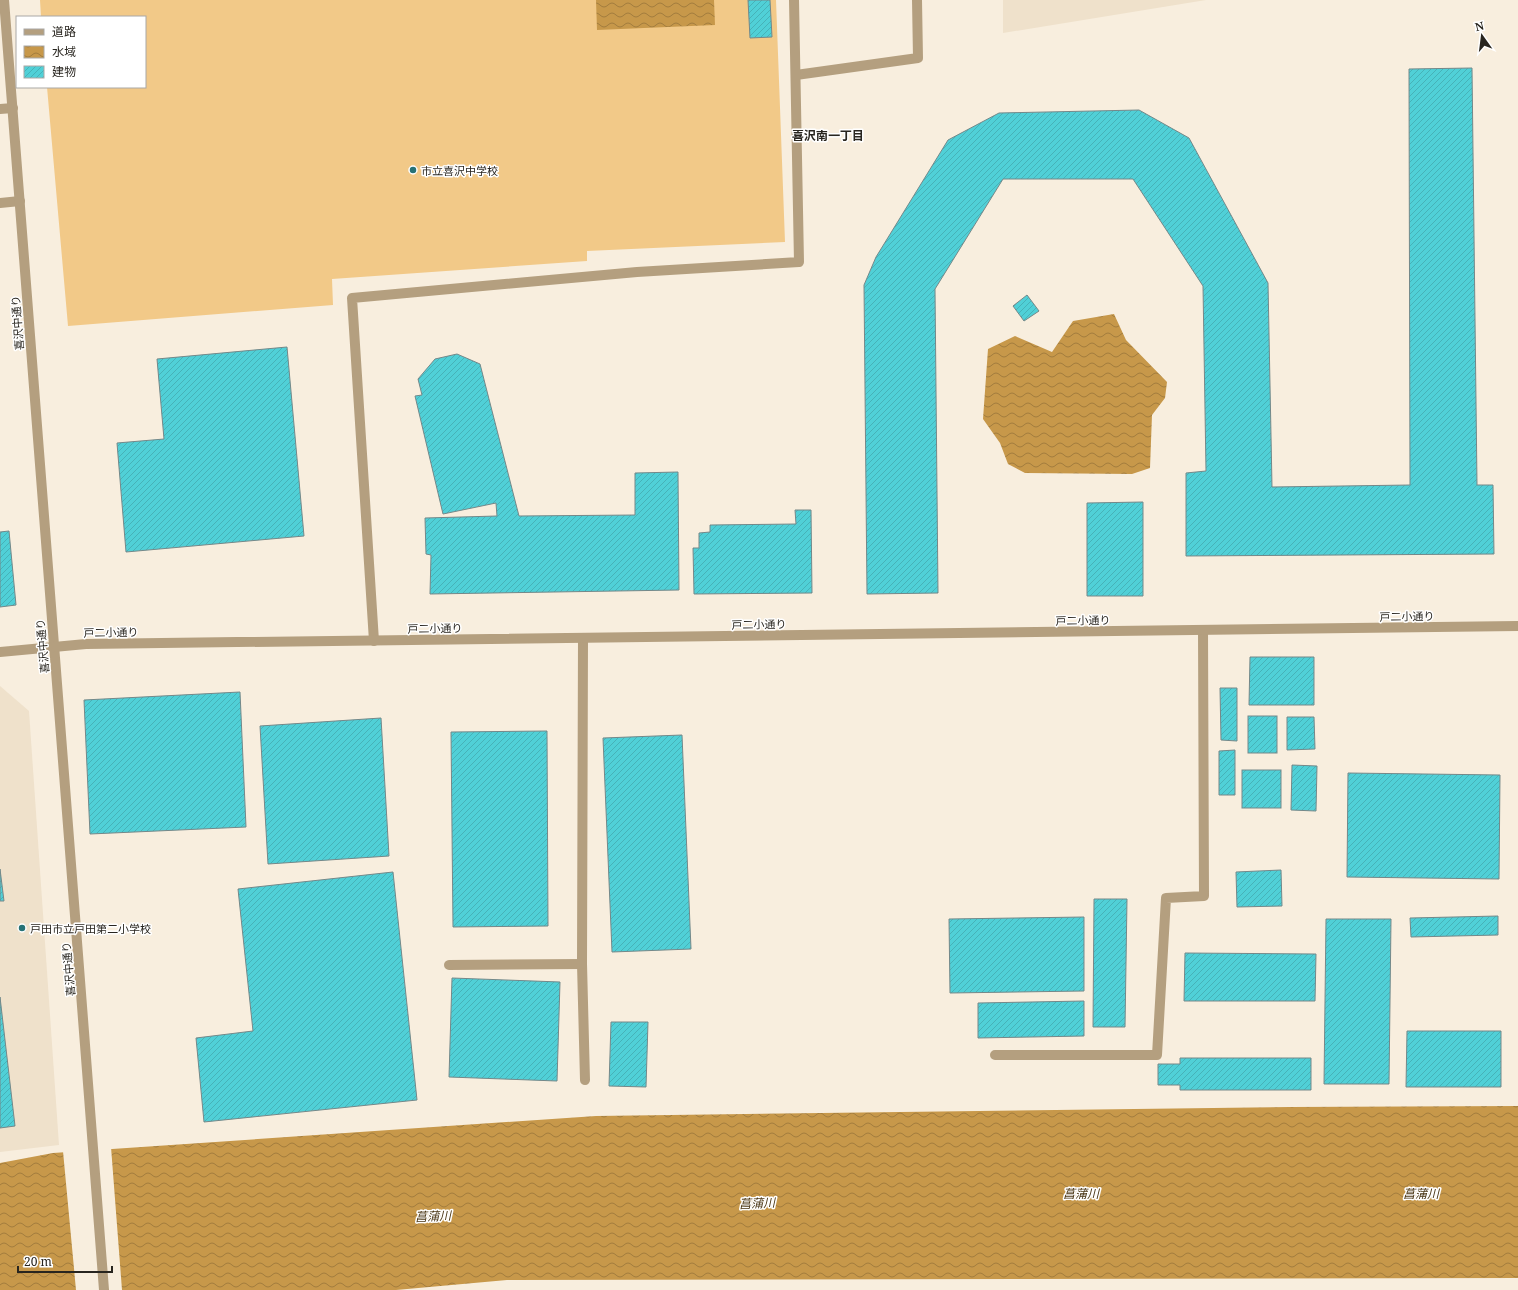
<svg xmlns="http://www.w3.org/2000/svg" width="1518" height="1290" viewBox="0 0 1518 1290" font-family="'Noto Serif','Noto Sans JP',serif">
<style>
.built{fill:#efe1cb}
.pitch{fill:#f2c988}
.water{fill:url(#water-waves)}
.pier{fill:#f8eede}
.building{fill:url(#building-hatch);stroke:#748889}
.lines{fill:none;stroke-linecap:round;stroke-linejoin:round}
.service{stroke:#b49f7f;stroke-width:10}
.tertiary{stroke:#b49f7f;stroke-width:10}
.poi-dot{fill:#277276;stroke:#fff;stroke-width:1.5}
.labels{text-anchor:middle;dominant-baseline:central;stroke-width:3;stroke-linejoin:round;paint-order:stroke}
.poi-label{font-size:11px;fill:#28251f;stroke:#fff;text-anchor:start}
.street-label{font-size:11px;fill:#28251f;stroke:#fff}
.neighbourhood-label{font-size:12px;font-weight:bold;fill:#28251f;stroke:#fff}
.water-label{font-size:12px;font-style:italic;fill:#4a3614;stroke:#fff}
</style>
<defs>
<pattern id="water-waves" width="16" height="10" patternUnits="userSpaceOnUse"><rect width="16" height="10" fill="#c7984a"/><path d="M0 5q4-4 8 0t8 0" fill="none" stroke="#a27c3d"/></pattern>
<pattern id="building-hatch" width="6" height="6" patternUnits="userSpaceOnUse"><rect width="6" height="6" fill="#50d0d7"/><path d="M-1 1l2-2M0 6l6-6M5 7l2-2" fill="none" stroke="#46b2b8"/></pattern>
</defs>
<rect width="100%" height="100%" fill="#f8eede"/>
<g class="built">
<polygon points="1003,0 1206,0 1003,33"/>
<polygon points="0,686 29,711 59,1145 0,1152"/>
</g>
<polygon class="pitch" points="40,0 776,0 785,242 587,251 587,261 332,279 333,305 68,326 47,87 145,87 145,17 41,17"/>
<g class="water">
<polygon points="596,0 714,0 715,25 597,30"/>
<polygon points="1114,314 1126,340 1167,382 1165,398 1152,415 1150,468 1132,474 1025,473 1008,464 1000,443 983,419 988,349 1015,336 1052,352 1073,321"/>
<polygon points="1518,1106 1518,1278 507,1280 396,1290 0,1290 0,1163 53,1153 596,1116 1290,1107"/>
</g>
<polygon class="pier" points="111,1147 122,1290 76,1290 63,1151"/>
<g class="building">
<polygon points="748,0 770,0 772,37 750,38"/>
<polygon points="1472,68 1477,485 1493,485 1494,554 1186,556 1186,473 1206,471 1203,286 1133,179 1003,179 935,289 938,593 867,594 864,285 876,257 948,140 999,113 1139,110 1189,138 1268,283 1272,487 1410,485 1409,69"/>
<polygon points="1027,295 1039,311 1024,321 1013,306"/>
<polygon points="287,347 304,536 126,552 117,443 164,439 157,359"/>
<polygon points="457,354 480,364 519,516 635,515 635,473 678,472 679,590 430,594 431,555 426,554 425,518 497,516 496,503 443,514 415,396 422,395 418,379 435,359"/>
<polygon points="1143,502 1143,596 1087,596 1087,503"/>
<polygon points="795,510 811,510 812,593 694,594 693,548 699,548 699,533 710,532 710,525 796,524"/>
<polygon points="9,531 16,605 0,607 0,532"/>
<polygon points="1250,657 1314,657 1314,705 1249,705"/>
<polygon points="1220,688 1237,688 1237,741 1221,740"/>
<polygon points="240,692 246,827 90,834 84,700"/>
<rect x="1248" y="716" width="29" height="37"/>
<polygon points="1287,717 1314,717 1315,749 1287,750"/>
<polygon points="381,718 389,856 268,864 260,726"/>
<polygon points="547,731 548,926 453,927 451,732"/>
<polygon points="682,735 691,949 612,952 603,738"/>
<polygon points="1235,750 1235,795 1219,795 1219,751"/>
<polygon points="1292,765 1317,766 1316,811 1291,810"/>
<rect x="1242" y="770" width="39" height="38"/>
<polygon points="1348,773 1500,775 1499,879 1347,877"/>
<polygon points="0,869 4,901 0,901"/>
<polygon points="1281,870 1282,906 1237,907 1236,872"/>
<polygon points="393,872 417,1100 204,1122 196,1038 253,1031 238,889"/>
<polygon points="1094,899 1127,899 1125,1027 1093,1027"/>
<polygon points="1498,916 1498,935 1411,937 1410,918"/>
<polygon points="1084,917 1084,991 950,993 949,919"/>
<polygon points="1326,919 1391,919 1389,1084 1324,1084"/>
<polygon points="1185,953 1316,954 1315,1001 1184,1001"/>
<polygon points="452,978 560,982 557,1081 449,1077"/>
<polygon points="0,997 15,1126 0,1128"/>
<polygon points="1084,1001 1084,1036 978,1038 978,1003"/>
<polygon points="611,1022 648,1022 646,1087 609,1086"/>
<polygon points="1407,1031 1501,1031 1501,1087 1406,1087"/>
<polygon points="1180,1058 1311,1058 1311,1090 1180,1090 1180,1085 1158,1085 1158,1064 1180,1064"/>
</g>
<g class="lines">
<g class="service">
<polyline points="796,75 918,58 917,0"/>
<polyline points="0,109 13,108"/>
<polyline points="0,203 20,201"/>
<polyline points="583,638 582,964 585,1080"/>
<polyline points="374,641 352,298 637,272 799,262 794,0"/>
<polyline points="449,965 582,964"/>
<polyline points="995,1055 1157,1055 1166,898 1204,896 1203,630"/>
</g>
<g class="tertiary">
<polyline points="4,0 104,1290"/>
<polyline points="0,652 86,644 1518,626"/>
</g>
</g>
<g class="poi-dot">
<circle cx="413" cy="170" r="4"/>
<circle cx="22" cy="928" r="4"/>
</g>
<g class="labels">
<g class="poi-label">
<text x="421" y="170">市立喜沢中学校</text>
<text x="30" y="928">戸田市立戸田第二小学校</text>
</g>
<g class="street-label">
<text transform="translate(17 323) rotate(-94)">喜沢中通り</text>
<text transform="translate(1407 616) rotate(-1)">戸二小通り</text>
<text transform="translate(1083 620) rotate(-1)">戸二小通り</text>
<text transform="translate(759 624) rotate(-1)">戸二小通り</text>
<text transform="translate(435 628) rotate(-1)">戸二小通り</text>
<text transform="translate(111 632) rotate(-1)">戸二小通り</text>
<text transform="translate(42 646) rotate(-95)">喜沢中通り</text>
<text transform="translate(68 969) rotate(-95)">喜沢中通り</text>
</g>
<g class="neighbourhood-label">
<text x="828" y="135">喜沢南一丁目</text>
</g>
<g class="water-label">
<text x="1081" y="1193">菖蒲川</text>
<text x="1421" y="1193">菖蒲川</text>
<text transform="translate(757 1203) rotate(-2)">菖蒲川</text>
<text transform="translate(433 1216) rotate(-2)">菖蒲川</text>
</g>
</g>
<rect x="16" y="16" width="130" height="72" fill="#ffffff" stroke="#a9a8a5"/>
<rect x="24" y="29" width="20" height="6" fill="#b49f7f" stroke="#a9a8a5"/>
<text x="52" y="36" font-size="12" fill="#28251f">道路</text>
<rect x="24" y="46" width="20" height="12" fill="url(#water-waves)" stroke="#a9a8a5"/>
<text x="52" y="56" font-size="12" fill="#28251f">水域</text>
<rect x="24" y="66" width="20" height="12" fill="url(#building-hatch)" stroke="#a9a8a5"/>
<text x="52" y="76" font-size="12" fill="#28251f">建物</text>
<g transform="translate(1482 36) rotate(346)" stroke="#ffffff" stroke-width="3" paint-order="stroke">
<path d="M0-3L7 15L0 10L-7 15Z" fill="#28251f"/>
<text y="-6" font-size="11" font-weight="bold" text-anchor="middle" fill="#28251f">N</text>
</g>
<path d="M18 1266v6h94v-6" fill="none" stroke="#28251f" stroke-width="2"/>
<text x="24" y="1266" font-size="12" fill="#28251f" stroke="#ffffff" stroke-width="3" paint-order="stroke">20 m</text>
</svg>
